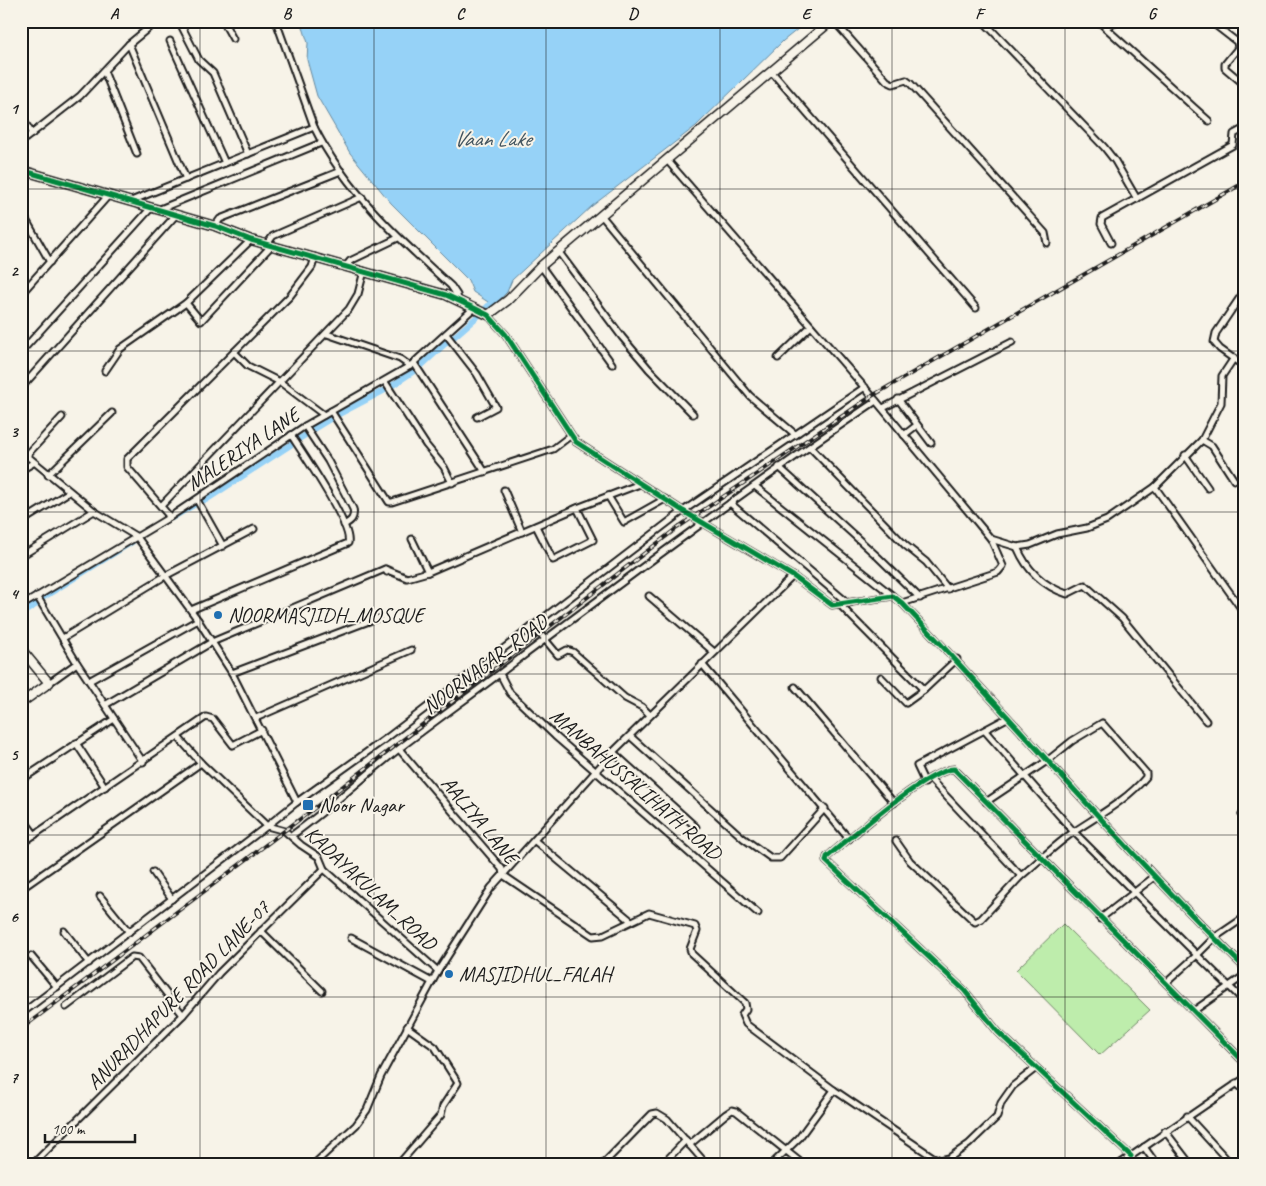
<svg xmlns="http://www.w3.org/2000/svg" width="1266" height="1186" viewBox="0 0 1266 1186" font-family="Caveat,sans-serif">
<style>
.green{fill:#beedac;stroke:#6d8464}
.water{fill:#96d2f7;stroke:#65899f}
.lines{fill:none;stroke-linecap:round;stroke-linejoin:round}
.canal{stroke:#96d2f7;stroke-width:6}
.street-casing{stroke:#1c1c1c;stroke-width:9}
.secondary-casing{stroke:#1c1c1c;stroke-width:11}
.street{stroke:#f7f3e8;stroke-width:5}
.secondary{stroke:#f7f3e8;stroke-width:8}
.rail-casing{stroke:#1c1c1c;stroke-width:4}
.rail{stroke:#f7f3e8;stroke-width:2;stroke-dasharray:5.5;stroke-linecap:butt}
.cycleway-casing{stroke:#f7f3e8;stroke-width:8}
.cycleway{stroke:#00873e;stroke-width:5}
.grid{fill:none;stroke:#1c1c1c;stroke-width:1;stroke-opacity:0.55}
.poi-dot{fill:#1f6fb2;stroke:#f7f3e8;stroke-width:2}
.labels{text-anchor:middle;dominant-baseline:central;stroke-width:4;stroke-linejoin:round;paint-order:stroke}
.street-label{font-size:21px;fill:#1c1c1c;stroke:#f7f3e8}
.poi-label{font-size:21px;fill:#1c1c1c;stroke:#f7f3e8;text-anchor:start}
.water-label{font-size:22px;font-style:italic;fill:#41535e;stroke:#f7f3e8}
.neatline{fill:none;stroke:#1c1c1c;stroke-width:2}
.grid-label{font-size:16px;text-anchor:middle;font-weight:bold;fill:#1c1c1c}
</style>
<rect width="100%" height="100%" fill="#f7f3e8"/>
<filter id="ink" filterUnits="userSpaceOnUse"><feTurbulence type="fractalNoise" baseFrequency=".02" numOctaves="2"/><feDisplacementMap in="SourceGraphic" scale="10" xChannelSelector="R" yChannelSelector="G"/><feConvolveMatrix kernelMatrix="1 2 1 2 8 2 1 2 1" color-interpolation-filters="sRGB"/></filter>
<g filter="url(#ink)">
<polygon class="green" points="1063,924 1150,1010 1100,1055 1016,970"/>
<polygon class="water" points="301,21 808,21 783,41 696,126 592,206 512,280 507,292 494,306 473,292 468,280 391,203 350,153 317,96 307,60 308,43"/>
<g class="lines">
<g class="canal">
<polyline points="486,308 490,304"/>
<polyline points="455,336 478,316"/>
<polyline points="421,366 447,342"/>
<polyline points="393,385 414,371"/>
<polyline points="339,414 385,390"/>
<polyline points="312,430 330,419"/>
<polyline points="299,439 304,436"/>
<polyline points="203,500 206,500 292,444"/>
<polyline points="172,518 194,505"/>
<polyline points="44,597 132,542"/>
<polyline points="21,614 37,604"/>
</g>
<defs>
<g id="street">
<polyline points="179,21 199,60 213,73 248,154"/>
<polyline points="223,21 233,39"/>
<path d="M 276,21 L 314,127 C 345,190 400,240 451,286 L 457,295 L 458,300"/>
<polyline points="834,21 887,81 893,84 906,80 910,83 1045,233 1047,243"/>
<polyline points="983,21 1104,147 1115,161 1137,199"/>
<polyline points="1098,21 1209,121"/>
<polyline points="1210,21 1237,42 1238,48 1225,64 1225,68 1245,85"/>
<polyline points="1105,27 1121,21"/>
<polyline points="170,41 225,163"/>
<polyline points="1237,42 1245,42"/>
<polyline points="129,44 186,179"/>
<polyline points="104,71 137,154"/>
<polyline points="771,71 976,308"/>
<polyline points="21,116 32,134"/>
<polyline points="21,142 80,96 129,44 157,21"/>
<polyline points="667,160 872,396 991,539 1003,566 998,572 902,603"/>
<polyline points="131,201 314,127"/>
<polyline points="160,209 321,143"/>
<polyline points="21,211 50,262"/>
<polyline points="601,215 750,396 796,435"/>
<polyline points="215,226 220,219 341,171"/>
<polyline points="1111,243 1101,224 1102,218 1233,145 1234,134 1245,128"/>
<polyline points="267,244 273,236 362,197"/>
<polyline points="558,251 622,337 649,369 693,414"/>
<polyline points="346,266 350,261 398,238"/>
<polyline points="541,266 612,364"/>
<polyline points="1245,290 1216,333 1214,342 1220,349 1245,367"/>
<polyline points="21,294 108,196"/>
<polyline points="186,303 201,321 272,245"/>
<path d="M 488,315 L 506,335 L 576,442 L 683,511 L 793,576 L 832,605 L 893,596 L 902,603 C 1017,724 1125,851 1245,968"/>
<polyline points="327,334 400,359 410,366"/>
<polyline points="446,334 477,374 496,407 477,417"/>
<polyline points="21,352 150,209"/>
<polyline points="234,352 248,366 280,382 324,415"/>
<polyline points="778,358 811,326"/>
<polyline points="414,363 485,472"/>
<polyline points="105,371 120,349 186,303 251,240"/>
<polyline points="385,382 426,445 444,467 452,483"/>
<polyline points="21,388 175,216"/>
<polyline points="898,399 931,443"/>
<polyline points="883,408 1012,342"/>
<polyline points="331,411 389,502 392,502 553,449 570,436"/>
<path d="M 305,426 L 328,461 L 353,509 C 355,518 351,521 344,525"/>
<polyline points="904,435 917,425"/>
<polyline points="1202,440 1212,446 1234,480"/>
<polyline points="810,447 905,545 926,562 948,589"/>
<polyline points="21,451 94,511 137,537 198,620 232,673 297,802 267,826 201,763 178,737"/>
<polyline points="1185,455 1208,488"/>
<polyline points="26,456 62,417"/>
<polyline points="779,467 878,557 920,598"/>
<polyline points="21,470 33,463"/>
<polyline points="48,475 112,413"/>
<polyline points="756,487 893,596"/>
<polyline points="1155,487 1245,614"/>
<polyline points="504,490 522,532"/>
<polyline points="608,496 624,522 665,499"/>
<polyline points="197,500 223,546"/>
<polyline points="730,503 849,604"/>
<polyline points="161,506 349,309 358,294 364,271"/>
<polyline points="170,517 127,467 127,459 290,296 312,267 315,257"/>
<polyline points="21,522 69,492"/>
<polyline points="536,526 553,560 593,540 577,508"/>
<polyline points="412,539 428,572 577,508 640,484"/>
<polyline points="991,539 1017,547 1030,545 1057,534 1087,528 1107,520 1155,487 1202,440 1221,403 1222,376 1234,358"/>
<path d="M 1017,547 C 1027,571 1043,586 1067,594 L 1085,585 L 1122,618 L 1206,721"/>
<polyline points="21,556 94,511"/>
<polyline points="387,572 385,569 407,578 428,572"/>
<polyline points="37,596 77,663 143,762"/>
<polyline points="649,596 714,652"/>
<polyline points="840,605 924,690"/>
<polyline points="21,606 170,517 305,426 410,366 474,308"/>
<path d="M 191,610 L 348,543 C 353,526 302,452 291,435"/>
<polyline points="533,625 558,655 567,650 573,652 625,698 642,707 650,715"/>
<polyline points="63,638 165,576 254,529"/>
<polyline points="702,664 849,839"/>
<polyline points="232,673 377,618"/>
<polyline points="500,674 510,693 555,736 758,913"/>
<polyline points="881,677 906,703 924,690 957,659"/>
<polyline points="89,681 198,620"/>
<polyline points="49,683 77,663"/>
<polyline points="795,687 894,803"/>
<polyline points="105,705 212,642 385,569"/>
<polyline points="256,718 411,650"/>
<polyline points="985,731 1074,832 1197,955 1214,938 1245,917"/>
<polyline points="630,736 743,838 771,858 780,858 825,808"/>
<polyline points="76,743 105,787"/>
<polyline points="399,749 502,869 503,875 593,936 603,935 649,913 695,926 697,931 690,949 692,954 745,1003 746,1009 742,1015 746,1024 834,1090 933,1157 940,1160 949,1158 969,1144 997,1117 1001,1103 1013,1086 1036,1068"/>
<polyline points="613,752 696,827"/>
<path d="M 930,779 L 1021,876 C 1039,861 1056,844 1075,831 C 1099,815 1127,800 1146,777 L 1146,773 L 1102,723 L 1072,741 L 1047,761 L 986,802"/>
<polyline points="21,780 114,719"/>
<polyline points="925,783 917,766 1007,718"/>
<polyline points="297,802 388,737 683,511 865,387"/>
<polyline points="1245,812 1242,815 1245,819"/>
<polyline points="21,816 35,835"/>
<path d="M 291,836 C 329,809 363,777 400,748 C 438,719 477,691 515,662 C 634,573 753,484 876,401"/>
<polyline points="535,841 630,920"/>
<polyline points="896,841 910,861 975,922 981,919 1021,876"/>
<polyline points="21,844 206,717 213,719 233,745 262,730"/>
<polyline points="153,872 172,899"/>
<polyline points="21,889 201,763"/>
<polyline points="100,896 129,932"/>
<polyline points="1100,919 1154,877"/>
<polyline points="64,931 89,963"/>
<polyline points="261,931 322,991"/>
<polyline points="351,938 432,982"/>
<polyline points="31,956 57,987"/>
<polyline points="1166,983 1197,955 1245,1002"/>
<polyline points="66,1007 132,957 139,958 183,1015"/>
<polyline points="1195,1010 1245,975"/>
<polyline points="21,1014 267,826 285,831 301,845 319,857 324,869 438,971"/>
<polyline points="1236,1083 1245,1091"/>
<polyline points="1187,1116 1232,1165"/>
<polyline points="1165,1131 1191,1165"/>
<polyline points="689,1145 726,1114 732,1110 736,1111 804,1165"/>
<polyline points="1144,1147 1157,1165"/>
<path d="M 1131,1156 L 998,1032 L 964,990 L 826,861 L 827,857 C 850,838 927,770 954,769 L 1245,1063"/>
<polyline points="32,1165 183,1015 219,973 324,869"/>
<polyline points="313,1165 356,1125 367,1110 381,1076 438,971 491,888 613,752 793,576"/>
<polyline points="398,1165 441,1115 443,1106 458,1083 435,1047 407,1027"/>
<polyline points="602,1165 652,1114 657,1113 667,1119 707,1165"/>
<polyline points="662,1165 686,1140"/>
<polyline points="771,1165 799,1138 834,1090"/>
<polyline points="1118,1165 1245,1078"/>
</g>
<g id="secondary">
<polyline points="21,24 25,21"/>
<polyline points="21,170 215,226 251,240 446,295 488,315 508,300 541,266 831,21"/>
<polyline points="21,649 49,683 21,703"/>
</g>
</defs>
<use href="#street" class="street-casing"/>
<use href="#secondary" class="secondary-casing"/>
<use href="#street" class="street"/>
<use href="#secondary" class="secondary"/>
<defs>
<polyline id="rail" points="21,1029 312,810 677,528 872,396 1245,182"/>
</defs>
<use href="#rail" class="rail-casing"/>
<use href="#rail" class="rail"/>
<defs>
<g id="cycleway">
<path d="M 21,170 L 215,226 L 251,240 L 446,295 L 474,308 L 488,315 L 506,335 L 576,442 L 683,511 L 793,576 L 832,605 L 893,596 L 902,603 C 1017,724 1125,851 1245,968"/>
<path d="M 1131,1156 L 998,1032 L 964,990 L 826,861 L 827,857 C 850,838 927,770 954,769 L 1245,1063"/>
</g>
</defs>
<use href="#cycleway" class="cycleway-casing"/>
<use href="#cycleway" class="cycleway"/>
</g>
</g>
<path class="grid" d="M 200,21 L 200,1165M 374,21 L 374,1165M 546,21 L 546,1165M 720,21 L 720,1165M 892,21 L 892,1165M 1065,21 L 1065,1165M 21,189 L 1245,189M 21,351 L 1245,351M 21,512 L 1245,512M 21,674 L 1245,674M 21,835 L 1245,835M 21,997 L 1245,997"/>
<g class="poi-dot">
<circle cx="218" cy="615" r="5"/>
<rect x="302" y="799" width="12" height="12" rx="2.5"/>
<circle cx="449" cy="974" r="5"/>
</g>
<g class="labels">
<g class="street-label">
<text transform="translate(243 449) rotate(-34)">MALERIYA LANE</text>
<text transform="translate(485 664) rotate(-37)">NOORNAGAR_ROAD</text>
<text transform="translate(636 784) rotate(41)">MANBAHUSSALIHATH ROAD</text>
<text transform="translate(480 820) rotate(50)">AALIYA LANE</text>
<text transform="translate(371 888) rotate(43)">KADAYAKULAM_ROAD</text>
<text transform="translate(178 995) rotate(-46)">ANURADHAPURE ROAD LANE-07</text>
</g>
<g class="poi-label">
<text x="228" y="615">NOORMASJIDH_MOSQUE</text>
<text x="319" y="805">Noor Nagar</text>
<text x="459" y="974">MASJIDHUL_FALAH</text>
</g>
<g class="water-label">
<text x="492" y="139">Vaan Lake</text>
</g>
</g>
<rect width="1266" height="1186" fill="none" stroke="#f7f3e8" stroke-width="55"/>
<path d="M45 1134v8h90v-8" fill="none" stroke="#1c1c1c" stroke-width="2.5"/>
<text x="52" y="1134" font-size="15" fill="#1c1c1c" stroke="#f7f3e8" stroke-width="4" paint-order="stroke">100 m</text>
<rect x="28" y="28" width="1210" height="1130" class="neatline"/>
<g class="grid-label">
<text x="114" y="19">A</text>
<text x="287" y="19">B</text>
<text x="460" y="19">C</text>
<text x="633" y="19">D</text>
<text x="806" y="19">E</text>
<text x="979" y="19">F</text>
<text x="1152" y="19">G</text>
<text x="14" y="114">1</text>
<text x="14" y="276">2</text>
<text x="14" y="437">3</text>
<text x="14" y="599">4</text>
<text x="14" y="760">5</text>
<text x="14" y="922">6</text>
<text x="14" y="1083">7</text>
</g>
</svg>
